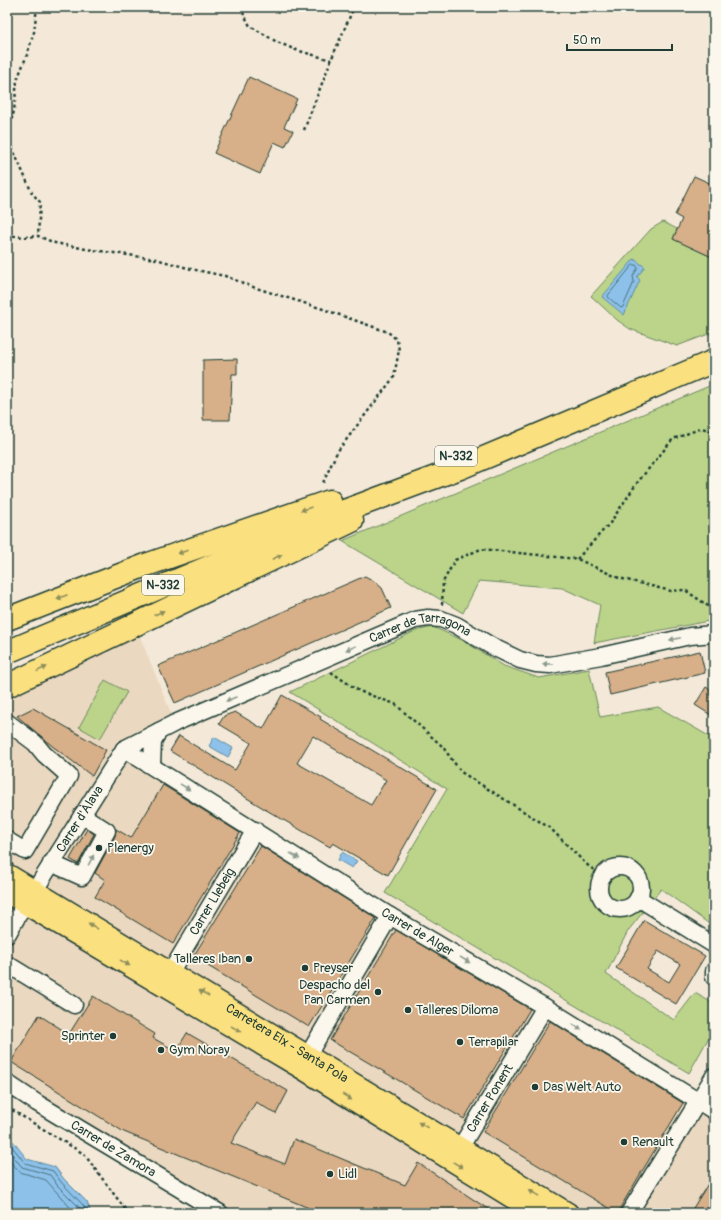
<svg xmlns="http://www.w3.org/2000/svg" width="721" height="1220" viewBox="0 0 721 1220" font-family="Pangolin,sans-serif">
<style>
.built{fill:#ebd8c0}
.green{fill:#bbd48a;stroke:#6d885f}
.water{fill:#8dc1ea;stroke:#618ca1}
.lines{fill:none;stroke-linecap:round;stroke-linejoin:round}
.shore{stroke:#4b727d;stroke-width:1}
.building{fill:#d7af88;stroke:#1f3d34;fill-rule:evenodd}
.minor-casing{stroke:#1f3d34;stroke-width:19}
.major-casing{stroke:#1f3d34;stroke-width:23}
.highway-casing{stroke:#1f3d34;stroke-width:25}
.path{stroke:#1f3d34;stroke-width:2.5;stroke-dasharray:3 3;stroke-linecap:butt}
.minor{stroke:#fbf7ec;stroke-width:16}
.major{stroke:#fbe080;stroke-width:20}
.highway{stroke:#fbe080;stroke-width:22}
.oneway{fill:#8d8e5a}
.oneway2{fill:#8d9a90}
.poi-dot{fill:#1f3d34;stroke:#fbf7ec;stroke-width:1.5}
.labels{text-anchor:middle;dominant-baseline:central;stroke-width:3.5;stroke-linejoin:round;paint-order:stroke}
.shield{fill:#fbf7ec;stroke:#61756b;stroke-width:1}
.shield-label{font-size:12px;font-weight:bold;fill:#1f3d34}
.street-label{font-size:13px;fill:#1f3d34;stroke:#fbf7ec}
.poi-label{font-size:13px;fill:#1f3d34;stroke:#fbf7ec;text-anchor:start}
</style>
<rect width="100%" height="100%" fill="#f4e9d8"/>
<filter id="ink" filterUnits="userSpaceOnUse"><feTurbulence type="fractalNoise" baseFrequency=".025" numOctaves="2"/><feDisplacementMap in="SourceGraphic" scale="8" xChannelSelector="R" yChannelSelector="G"/><feConvolveMatrix kernelMatrix="1 2 1 2 8 2 1 2 1" color-interpolation-filters="sRGB"/></filter>
<g filter="url(#ink)">
<polygon class="built" points="135,624 175,723 124,748 714,1111 714,1213 201,1213 7,1092 7,686"/>
<g class="green">
<polygon points="663,222 677,229 673,239 714,258 714,332 677,346 630,329 617,320 591,296 651,229"/>
<polygon points="714,384 714,620 594,643 600,605 562,588 479,581 463,613 342,541"/>
<polygon points="433,627 462,640 504,666 539,678 589,669 600,717 658,707 714,739 714,925 712,926 661,889 628,931 606,974 674,1020 695,993 714,1004 714,1028 689,1073 385,893 447,789 290,692 415,631"/>
<polygon points="105,680 127,692 100,739 79,727"/>
</g>
<g class="water">
<polygon points="634,259 645,267 637,277 640,280 624,315 602,297"/>
<polygon points="214,737 233,748 228,757 209,746"/>
<polygon points="342,852 357,861 352,868 338,860"/>
<polygon points="7,1139 12,1140 27,1159 55,1167 64,1179 87,1202 91,1213 7,1213"/>
</g>
<g class="lines">
<g class="shore">
<polygon points="633,265 636,265 638,268 633,276 634,282 623,307 621,308 609,298 608,296"/>
<polyline points="7,1143 10,1144 25,1163 53,1171 61,1182 83,1205 87,1213"/>
<polyline points="7,1148 22,1167 50,1175 57,1185 79,1207 81,1213"/>
<polyline points="7,1158 20,1172 46,1180 75,1213"/>
</g>
</g>
<g class="building">
<polygon points="249,77 297,99 284,127 293,131 285,147 274,142 260,174 214,153"/>
<polygon points="694,176 714,185 714,258 673,239 682,219 675,215"/>
<polygon points="237,359 237,374 232,374 230,420 203,420 203,360"/>
<polygon points="365,576 374,581 382,588 391,608 175,703 158,666"/>
<polygon points="700,651 705,673 610,695 605,672"/>
<polygon points="706,687 714,692 714,717 695,705"/>
<path d="M 282,695 L 321,717 L 320,719 L 437,789 L 388,875 L 333,843 L 330,847 L 268,811 L 170,751 L 179,736 L 235,770 L 251,743 L 219,724 L 224,716 L 235,712 L 263,729 ZM 313,736 L 386,780 L 371,805 L 297,763 Z"/>
<polygon points="33,708 106,750 92,776 51,745 17,716"/>
<polygon points="163,785 240,833 173,944 95,897 105,880 95,873 115,836 116,829 131,838"/>
<polygon points="87,829 94,834 78,864 70,859"/>
<polygon points="261,846 376,918 309,1027 193,957"/>
<path d="M 644,920 L 705,956 L 676,1004 L 616,968 ZM 658,951 L 680,964 L 669,982 L 647,969 Z"/>
<polygon points="396,930 530,1009 464,1119 330,1040"/>
<polygon points="93,996 155,1034 153,1038 176,1051 187,1033 288,1091 276,1114 256,1102 231,1143 285,1164 294,1139 405,1185 418,1163 494,1213 321,1213 124,1132 11,1062 39,1015 69,1034"/>
<polygon points="550,1021 683,1103 617,1213 483,1132"/>
<polygon points="714,1174 714,1213 690,1213"/>
</g>
<g class="lines">
<defs>
<g id="minor">
<polyline points="7,722 35,743 44,754 69,776 25,851 7,840"/>
<path id="s1" d="M 124,749 L 390,916 L 545,1007 L 714,1111"/>
<path id="s2" d="M 124,749 L 175,723 L 415,620 L 428,618 L 441,619 L 456,625 L 493,647 L 520,660 L 536,664 L 550,665 L 601,656 L 690,636 L 714,634"/>
<polyline points="152,766 153,741 159,731"/>
<polyline points="51,863 82,877 107,831 82,815"/>
<circle cx="620" cy="888" r="21"/>
<path id="s3" d="M 35,890 L 124,749"/>
<polyline points="638,898 714,945"/>
<polyline points="7,935 25,903"/>
<polyline points="7,964 74,1005"/>
<polyline points="714,971 714,977"/>
<path id="s4" d="M 170,973 L 255,830"/>
<polyline points="308,1055 390,916"/>
<path id="s5" d="M 7,1083 L 37,1103 L 220,1213"/>
<path id="s6" d="M 460,1148 L 545,1007"/>
<polyline points="629,1213 714,1076"/>
</g>
<g id="major">
<path id="s7" d="M 7,874 L 568,1213"/>
<polyline points="7,893 301,1068 537,1213"/>
</g>
<g id="highway">
<polyline points="7,619 146,565 330,501"/>
<polyline points="7,652 320,520 460,468 714,361"/>
<polyline points="7,686 352,521"/>
</g>
</defs>
<use href="#minor" class="minor-casing"/>
<use href="#major" class="major-casing"/>
<use href="#highway" class="highway-casing"/>
<g class="path">
<polyline points="37,7 34,32 27,55 17,80 14,111 10,125 11,145 32,193 40,202 38,236"/>
<polyline points="240,7 250,26 277,42 296,50 331,60"/>
<polyline points="304,130 331,60 354,7"/>
<polyline points="7,235 23,237 38,236 55,243 86,249 156,259 191,269 225,276 253,287 323,309 388,332 397,340 399,350 394,377 337,452 322,485"/>
<polyline points="577,559 610,523 637,483 673,439 702,428 714,432"/>
<polyline points="442,605 443,582 455,560 481,549 577,559 619,578 671,591 685,590 714,610"/>
<polyline points="331,672 359,691 395,704 442,746 461,772 550,828 586,864 602,876"/>
<polyline points="7,1107 84,1154 128,1213"/>
</g>
<use href="#minor" class="minor"/>
<use href="#major" class="major"/>
<use href="#highway" class="highway"/>
</g>
<defs><path id="oneway-solid" d="M-6-.8H1V-3.2L6.5 0L1 3.2V.8H-6Z"/></defs>
<g class="oneway">
<use href="#oneway-solid" transform="translate(306 509) rotate(161)"/>
<use href="#oneway-solid" transform="translate(183 552) rotate(161)"/>
<use href="#oneway-solid" transform="translate(277 557) rotate(-25)"/>
<use href="#oneway-solid" transform="translate(62 597) rotate(159)"/>
<use href="#oneway-solid" transform="translate(159 613) rotate(-25)"/>
<use href="#oneway-solid" transform="translate(42 669) rotate(-26)"/>
<use href="#oneway-solid" transform="translate(93 926) rotate(-148)"/>
<use href="#oneway-solid" transform="translate(125 963) rotate(31)"/>
<use href="#oneway-solid" transform="translate(204 993) rotate(-149)"/>
<use href="#oneway-solid" transform="translate(236 1029) rotate(31)"/>
<use href="#oneway-solid" transform="translate(347 1097) rotate(32)"/>
<use href="#oneway-solid" transform="translate(423 1125) rotate(-149)"/>
<use href="#oneway-solid" transform="translate(458 1165) rotate(31)"/>
<use href="#oneway-solid" transform="translate(534 1193) rotate(-149)"/>
</g>
<g class="oneway2">
<use href="#oneway-solid" transform="translate(675 639) rotate(168)"/>
<use href="#oneway-solid" transform="translate(351 648) rotate(157)"/>
<use href="#oneway-solid" transform="translate(548 664) rotate(179)"/>
<use href="#oneway-solid" transform="translate(231 699) rotate(157)"/>
<use href="#oneway-solid" transform="translate(185 787) rotate(32)"/>
<use href="#oneway-solid" transform="translate(295 856) rotate(32)"/>
<use href="#oneway-solid" transform="translate(91 860) rotate(-62)"/>
<use href="#oneway-solid" transform="translate(465 960) rotate(31)"/>
<use href="#oneway-solid" transform="translate(577 1027) rotate(32)"/>
</g>
</g>
<g class="poi-dot">
<circle cx="99" cy="848" r="4"/>
<circle cx="249" cy="959" r="4"/>
<circle cx="305" cy="968" r="4"/>
<circle cx="378" cy="992" r="4"/>
<circle cx="408" cy="1010" r="4"/>
<circle cx="113" cy="1036" r="4"/>
<circle cx="460" cy="1042" r="4"/>
<circle cx="161" cy="1050" r="4"/>
<circle cx="535" cy="1087" r="4"/>
<circle cx="624" cy="1142" r="4"/>
<circle cx="330" cy="1174" r="4"/>
</g>
<g class="labels">
<g class="shield">
<rect x="435" y="446" width="42" height="20" rx="3"/>
<rect x="142" y="575" width="42" height="20" rx="3"/>
</g>
<g class="shield-label">
<text x="456" y="456">N-332</text>
<text x="163" y="585">N-332</text>
</g>
<g class="street-label">
<text stroke="none"><textPath href="#s2" startOffset="323">Carrer de Tarragona</textPath></text>
<text stroke="none"><textPath href="#s3" startOffset="84">Carrer d'Àlava</textPath></text>
<text stroke="none"><textPath href="#s4" startOffset="83">Carrer Llebeig</textPath></text>
<text stroke="none"><textPath href="#s1" startOffset="346">Carrer de Alger</textPath></text>
<text stroke="none"><textPath href="#s7" startOffset="327">Carretera Elx - Santa Pola</textPath></text>
<text stroke="none"><textPath href="#s6" startOffset="58">Carrer Ponent</textPath></text>
<text stroke="none"><textPath href="#s5" startOffset="125">Carrer de Zamora</textPath></text>
</g>
<g class="poi-label">
<text x="107" y="848">Plenergy</text>
<text x="241" y="959" text-anchor="end">Talleres Iban</text>
<text x="313" y="968">Preyser</text>
<text x="370" y="985" text-anchor="end">Despacho del<tspan x="370" dy="15">Pan Carmen</tspan></text>
<text x="416" y="1010">Talleres Diloma</text>
<text x="105" y="1036" text-anchor="end">Sprinter</text>
<text x="468" y="1042">Terrapilar</text>
<text x="169" y="1050">Gym Noray</text>
<text x="543" y="1087">Das Welt Auto</text>
<text x="632" y="1142">Renault</text>
<text x="338" y="1174">Lidl</text>
</g>
</g>
<rect width="721" height="1220" fill="none" stroke="#fbf7ec" stroke-width="24"/>
<rect x="12" y="12" width="697" height="1196" fill="none" stroke="#1f3d34" stroke-width="1.5" filter="url(#ink)"/>
<path d="M567 44v6h105v-6" fill="none" stroke="#1f3d34" stroke-width="2"/>
<text x="573" y="44" font-size="12" fill="#1f3d34" stroke="#fbf7ec" stroke-width="3" paint-order="stroke">50 m</text>
</svg>
